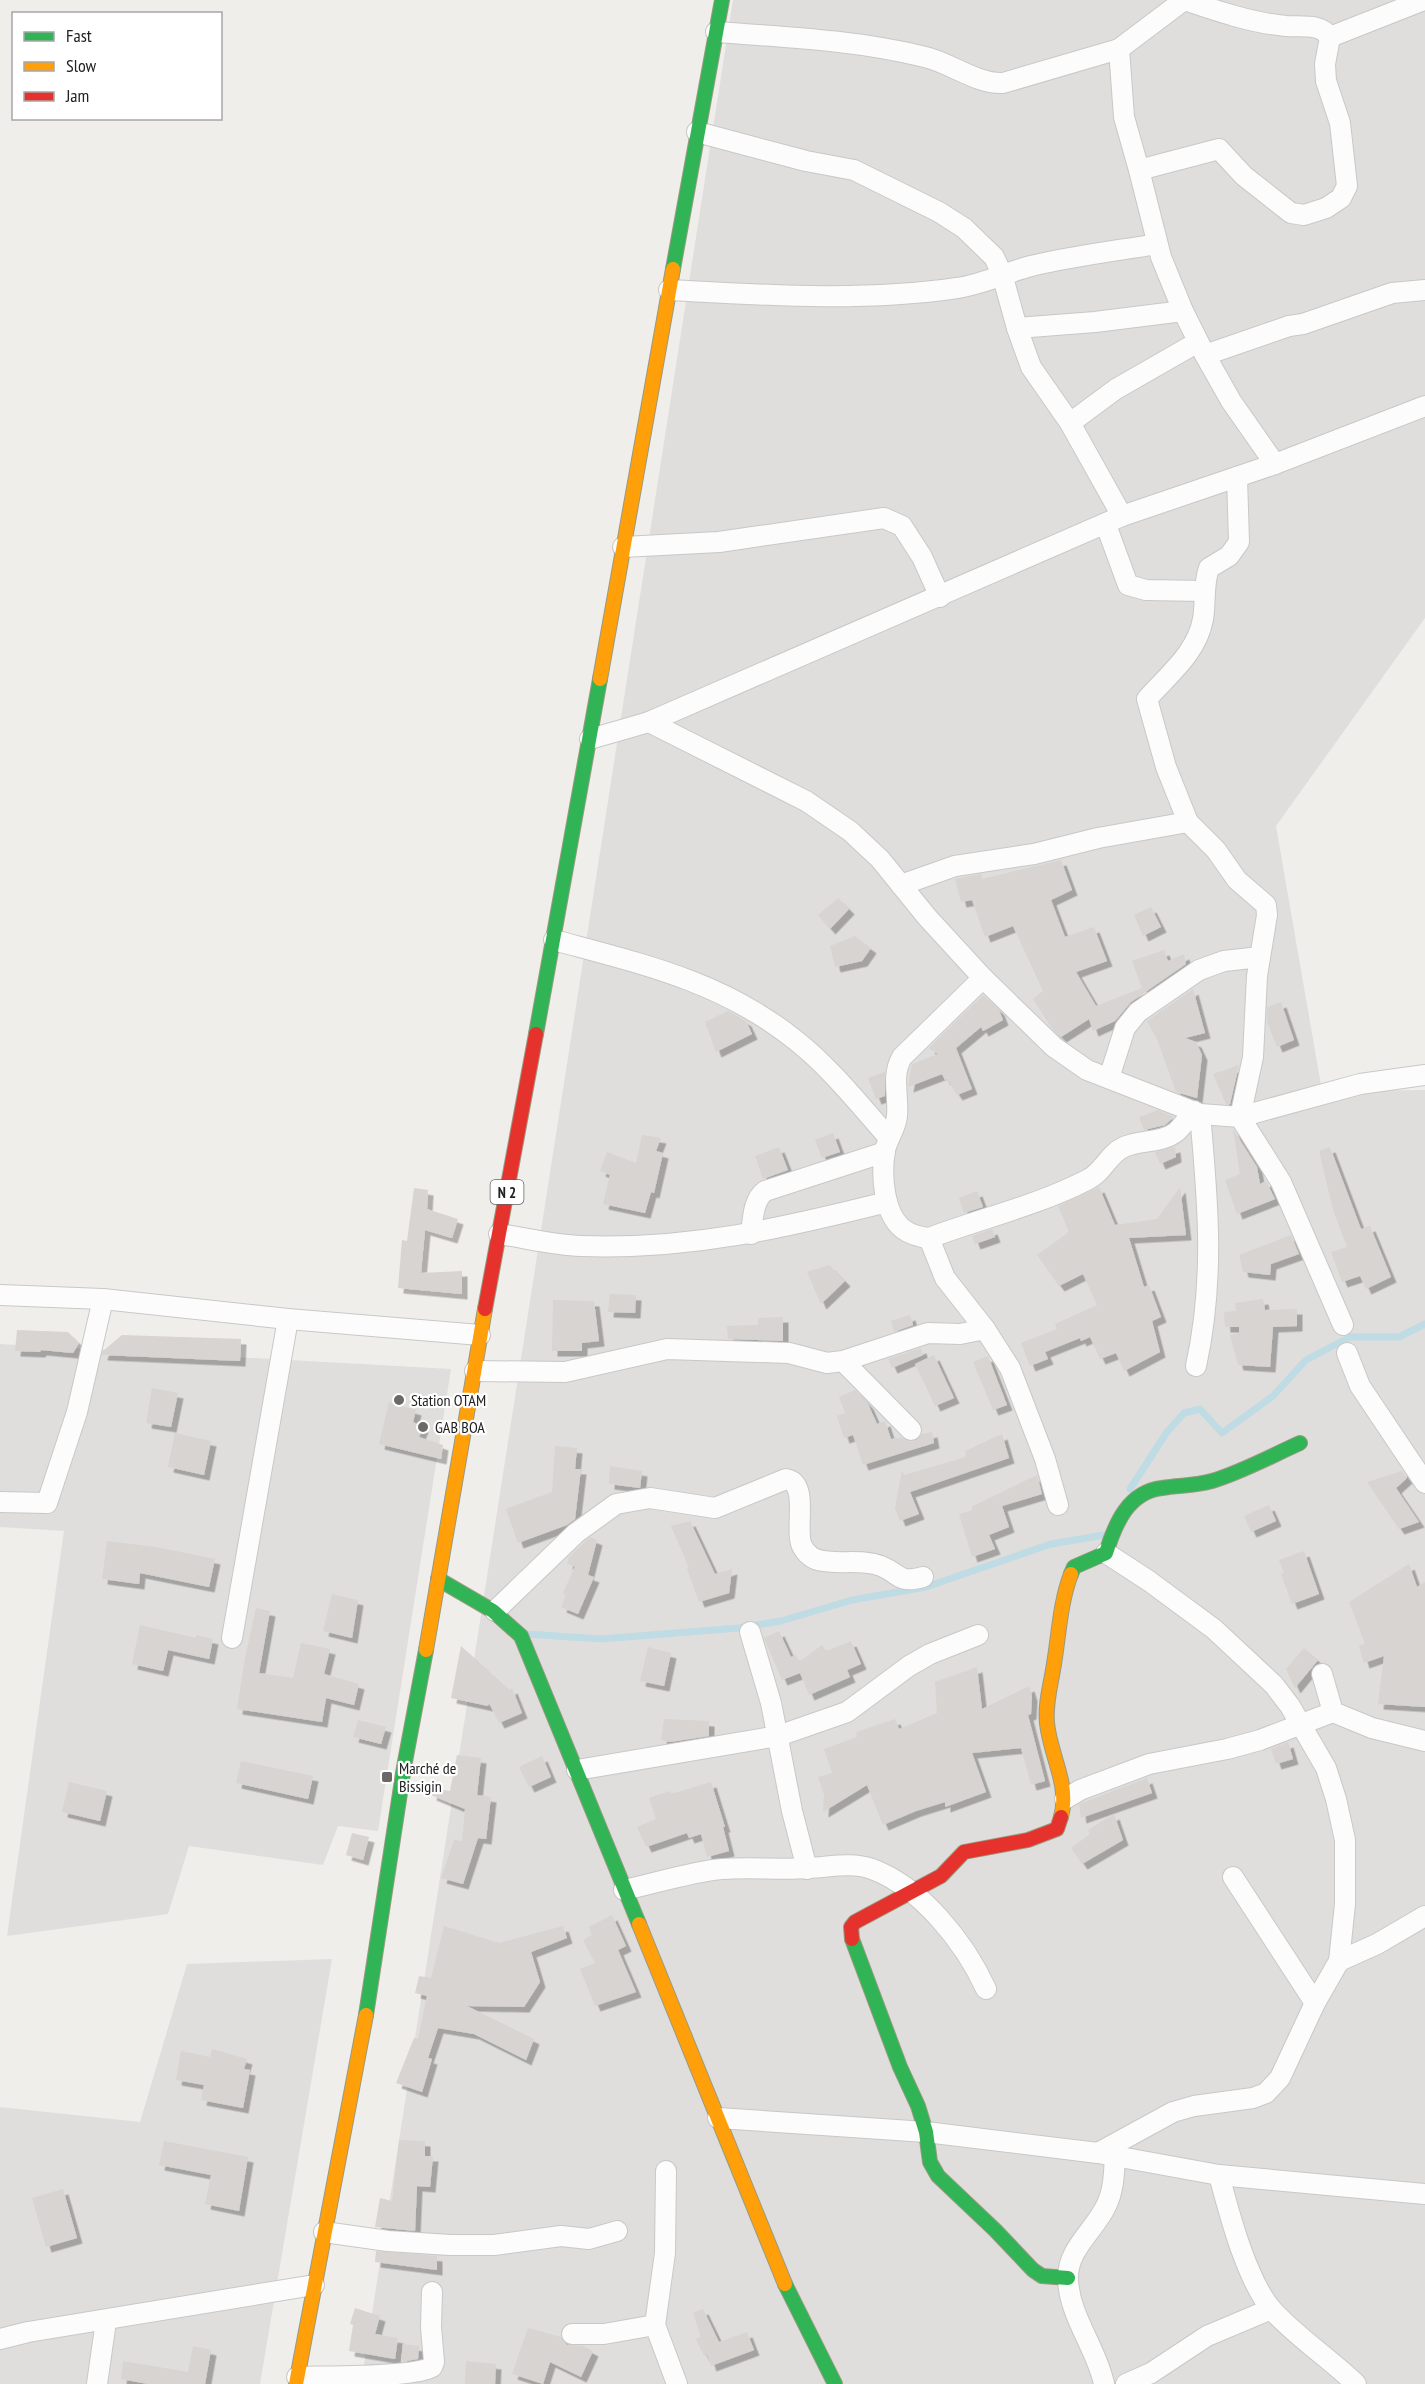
<svg xmlns="http://www.w3.org/2000/svg" width="1425" height="2384" viewBox="0 0 1425 2384" font-family="'PT Sans Narrow',sans-serif">
<style>
.residential{fill:#dfdedc}
.lines{fill:none;stroke-linecap:round;stroke-linejoin:round}
.stream{stroke:#bfdbe3;stroke-width:7}
.building{fill:#d7d4d2;filter:url(#shadow)}
.street-casing{stroke:#c9c8c7;stroke-width:22}
.fast-casing{stroke:#999a82;stroke-width:16}
.slow-casing{stroke:#999a82;stroke-width:16}
.jam-casing{stroke:#999a82;stroke-width:16}
.street{stroke:#fdfcfc;stroke-width:20}
.fast{stroke:#30b455;stroke-width:14}
.slow{stroke:#ff9f0a;stroke-width:14}
.jam{stroke:#e5322d;stroke-width:14}
.poi-dot{fill:#6a6968;stroke:#fff;stroke-width:2}
.labels{text-anchor:middle;dominant-baseline:central;stroke-width:4.5;stroke-linejoin:round;paint-order:stroke}
.shield{fill:#fff;stroke:#646464;stroke-width:1.5}
.shield-label{font-size:15px;font-weight:bold;fill:#222}
.poi-label{font-size:16px;fill:#222;stroke:#fff;text-anchor:start}
</style>
<defs>
<filter id="shadow"><feDropShadow dx="5.5" dy="5.5" stdDeviation="0" flood-color="#0004"/></filter>
</defs>
<rect width="100%" height="100%" fill="#f0eeeb"/>
<g class="residential">
<polygon points="733,0 1425,0 1425,618 1276,826 1322,1091 1425,1090 1425,2384 361,2384"/>
<polygon points="0,1344 451,1369 378,1831 338,1826 323,1865 189,1846 168,1914 7,1936 64,1531 0,1527"/>
<polygon points="332,1959 260,2384 0,2384 0,2107 140,2122 187,1964"/>
</g>
<g class="lines">
<g class="stream">
<polyline points="1130,1489 1167,1432 1184,1413 1200,1409 1222,1433 1273,1396 1306,1360 1350,1337 1399,1337 1425,1324"/>
<polyline points="526,1634 601,1639 739,1628 781,1621 852,1600 926,1587 1051,1544 1104,1535"/>
</g>
</g>
<g class="building">
<polygon points="1061,860 1072,890 1051,900 1065,937 1094,927 1107,961 1076,972 1096,1006 1142,988 1132,961 1164,950 1168,961 1184,954 1186,964 1131,1002 1115,1021 1093,1031 1089,1019 1061,1037 1051,1027 1033,999 1043,991 1013,926 985,937 972,900 961,902 955,879 981,874 982,879"/>
<polygon points="838,898 849,909 830,929 818,915"/>
<polygon points="1151,907 1161,927 1143,936 1134,915"/>
<polygon points="855,936 871,948 862,961 835,967 830,946"/>
<polygon points="1193,989 1205,1033 1185,1038 1196,1042 1202,1055 1197,1098 1176,1092 1157,1039 1147,1021"/>
<polygon points="983,995 999,1010 1003,1020 983,1031 981,1027 956,1048 972,1089 957,1095 947,1079 945,1080 942,1074 908,1087 912,1064 938,1054 929,1048"/>
<polygon points="1281,1002 1294,1040 1277,1047 1267,1022 1267,1007"/>
<polygon points="728,1011 746,1021 752,1034 716,1052 705,1022"/>
<polygon points="1239,1065 1230,1104 1226,1104 1213,1074"/>
<polygon points="885,1072 885,1096 876,1099 868,1078"/>
<polygon points="1158,1110 1174,1117 1165,1125 1144,1130 1139,1117"/>
<polygon points="1233,1129 1257,1167 1260,1184 1266,1181 1275,1199 1237,1214 1225,1180 1240,1174"/>
<polygon points="833,1133 840,1152 822,1158 815,1140"/>
<polygon points="642,1135 661,1138 656,1151 663,1153 654,1193 651,1192 645,1213 603,1204 610,1175 600,1171 607,1152 636,1163"/>
<polygon points="779,1147 788,1170 763,1179 755,1156"/>
<polygon points="1175,1147 1176,1157 1160,1164 1155,1152"/>
<polygon points="1330,1147 1361,1229 1370,1226 1391,1277 1366,1289 1360,1276 1342,1282 1331,1252 1347,1247 1333,1210 1319,1151"/>
<polygon points="1099,1187 1115,1225 1157,1219 1180,1187 1186,1235 1129,1238 1144,1287 1149,1285 1161,1317 1152,1321 1160,1352 1124,1371 1116,1353 1100,1359 1090,1337 1081,1341 1080,1338 1045,1352 1048,1359 1030,1366 1021,1343 1057,1329 1055,1324 1097,1305 1083,1274 1059,1286 1037,1255 1069,1232 1058,1206"/>
<polygon points="414,1188 428,1190 427,1209 458,1219 452,1238 425,1230 421,1273 462,1271 462,1294 398,1288 402,1240 407,1241"/>
<polygon points="977,1191 983,1207 964,1213 959,1198"/>
<polygon points="992,1229 995,1237 975,1244 972,1236"/>
<polygon points="1291,1235 1299,1254 1271,1264 1270,1275 1243,1272 1239,1255"/>
<polygon points="829,1265 845,1281 821,1304 807,1272"/>
<polygon points="610,1294 636,1295 635,1313 608,1312"/>
<polygon points="1263,1299 1265,1310 1297,1309 1297,1326 1273,1327 1270,1367 1238,1365 1230,1335 1239,1333 1239,1327 1225,1327 1224,1312 1236,1311 1235,1303"/>
<polygon points="553,1300 594,1301 599,1341 582,1343 582,1351 552,1351"/>
<polygon points="910,1315 913,1325 894,1332 891,1321"/>
<polygon points="783,1317 783,1341 728,1339 727,1326 758,1325 758,1318"/>
<polygon points="17,1330 68,1332 79,1343 73,1353 41,1350 40,1352 15,1351"/>
<polygon points="122,1335 241,1339 240,1361 102,1355 103,1351"/>
<polygon points="921,1348 923,1355 892,1368 888,1359"/>
<polygon points="934,1355 954,1398 935,1406 915,1364"/>
<polygon points="988,1356 1007,1405 993,1410 973,1362"/>
<polygon points="152,1388 178,1393 171,1427 146,1423"/>
<polygon points="855,1390 868,1404 877,1424 885,1421 891,1439 902,1438 907,1441 913,1442 922,1434 932,1432 934,1443 863,1465 853,1435 844,1438 837,1416 845,1413 839,1397"/>
<polygon points="389,1402 416,1410 413,1422 423,1427 419,1437 443,1445 441,1459 379,1444"/>
<polygon points="175,1433 211,1441 204,1475 168,1467"/>
<polygon points="1002,1434 1009,1458 910,1492 919,1514 900,1521 895,1508 902,1470 904,1475 963,1458 966,1455 965,1451"/>
<polygon points="555,1446 577,1448 575,1469 581,1469 575,1519 567,1525 518,1543 506,1509 552,1492"/>
<polygon points="610,1466 642,1471 640,1488 609,1484"/>
<polygon points="1402,1471 1407,1478 1396,1488 1419,1522 1399,1529 1367,1482"/>
<polygon points="1037,1475 1042,1494 1002,1506 1009,1527 989,1535 995,1549 972,1557 959,1514 973,1510 971,1507"/>
<polygon points="1269,1505 1276,1521 1251,1532 1244,1516"/>
<polygon points="690,1521 715,1574 732,1569 729,1593 699,1602 687,1569 689,1568 671,1526"/>
<polygon points="590,1537 597,1540 588,1575 594,1577 578,1614 561,1607 566,1595 563,1593 575,1566 567,1564 569,1557"/>
<polygon points="107,1541 156,1547 215,1559 209,1587 140,1573 139,1584 102,1579"/>
<polygon points="1304,1551 1319,1594 1292,1604 1281,1574 1284,1573 1279,1560"/>
<polygon points="1409,1564 1417,1587 1425,1582 1425,1707 1378,1704 1384,1656 1364,1663 1359,1646 1365,1644 1349,1602"/>
<polygon points="332,1594 358,1600 352,1638 323,1631"/>
<polygon points="256,1608 270,1611 259,1673 293,1678 301,1643 330,1649 324,1674 359,1684 354,1705 326,1698 322,1722 237,1709 245,1658"/>
<polygon points="140,1625 196,1638 196,1635 213,1639 209,1659 168,1650 163,1671 132,1664"/>
<polygon points="779,1631 791,1657 796,1655 799,1662 822,1645 826,1651 851,1641 861,1664 847,1670 850,1677 809,1695 800,1673 782,1680 764,1638"/>
<polygon points="461,1646 509,1690 512,1688 522,1713 499,1723 489,1703 488,1706 451,1698"/>
<polygon points="648,1647 671,1653 664,1686 640,1681"/>
<polygon points="1304,1648 1318,1660 1295,1688 1286,1669"/>
<polygon points="977,1667 982,1709 1029,1686 1032,1696 1031,1714 1028,1715 1045,1781 1031,1785 1021,1748 972,1753 986,1792 945,1807 945,1802 916,1811 883,1825 867,1785 823,1812 824,1795 818,1777 832,1773 824,1749 857,1737 856,1732 895,1719 899,1729 937,1713 935,1682"/>
<polygon points="664,1719 709,1721 709,1736 670,1742 661,1740"/>
<polygon points="358,1720 386,1727 381,1744 353,1737"/>
<polygon points="1288,1742 1293,1759 1276,1764 1271,1749"/>
<polygon points="457,1755 481,1758 477,1795 491,1797 486,1839 478,1838 463,1884 441,1878 454,1840 462,1841 465,1809 431,1795 433,1788 450,1791"/>
<polygon points="542,1756 551,1777 529,1787 519,1767"/>
<polygon points="241,1761 313,1776 308,1799 236,1783"/>
<polygon points="1147,1778 1152,1793 1081,1818 1079,1804"/>
<polygon points="69,1782 107,1791 100,1821 62,1812"/>
<polygon points="711,1782 725,1827 723,1827 729,1851 707,1857 701,1834 689,1838 687,1833 646,1847 637,1827 656,1819 649,1798 670,1791 671,1794"/>
<polygon points="1114,1814 1123,1840 1082,1864 1071,1848 1090,1834 1088,1830"/>
<polygon points="352,1833 369,1837 363,1860 346,1855"/>
<polygon points="612,1915 626,1946 618,1950 636,1992 595,2006 580,1969 595,1963 583,1940 592,1935 589,1927"/>
<polygon points="444,1926 499,1943 563,1926 567,1938 531,1952 540,1982 524,2007 467,2006 534,2039 526,2060 474,2034 438,2028 428,2058 432,2059 422,2092 396,2083 414,2038 418,2039 427,1996 415,1993 419,1976 431,1978"/>
<polygon points="212,2049 247,2059 244,2069 250,2070 243,2108 201,2100 204,2085 176,2080 181,2051 210,2057"/>
<polygon points="399,2140 425,2141 425,2156 433,2156 430,2187 417,2186 415,2231 375,2227 380,2198 392,2201"/>
<polygon points="164,2141 248,2157 239,2211 205,2204 211,2175 159,2165"/>
<polygon points="63,2189 77,2238 46,2247 32,2198"/>
<polygon points="376,2251 437,2256 437,2270 375,2262"/>
<polygon points="355,2308 380,2316 375,2334 398,2338 395,2359 349,2351 353,2325 350,2324"/>
<polygon points="703,2309 719,2342 747,2332 754,2350 711,2366 707,2354 704,2356 696,2339 701,2337 693,2313"/>
<polygon points="528,2328 561,2337 567,2345 583,2346 593,2351 581,2377 550,2362 543,2384 512,2374"/>
<polygon points="403,2344 419,2346 418,2359 401,2362"/>
<polygon points="193,2346 211,2350 205,2384 148,2384 121,2379 123,2361 188,2372"/>
<polygon points="466,2361 496,2364 495,2384 465,2384"/>
</g>
<g class="lines">
<defs>
<g id="street">
<path d="M 716,32 C 785,37 857,40 925,57 C 951,63 976,84 1003,83 L 1119,49 L 1184,0"/>
<polyline points="1330,37 1424,0"/>
<polyline points="1119,49 1124,117 1139,170 1161,257 1183,311 1205,355 1231,401 1275,464"/>
<polyline points="697,132 806,161 854,170 939,212 964,228 994,257 1002,274 1017,328 1031,367 1070,423 1122,516"/>
<path d="M 1139,170 L 1219,149 L 1244,176 L 1291,213 L 1304,215 L 1326,208 L 1341,198 L 1347,186 L 1340,123 L 1326,81 L 1325,64 L 1330,37 C 1320,23 1302,27 1286,26 C 1252,23 1217,11 1185,0"/>
<path d="M 669,290 C 764,295 862,302 957,288 C 982,285 1007,272 1031,266 C 1073,256 1115,251 1157,244"/>
<polyline points="1017,328 1095,322 1183,311"/>
<polyline points="1205,355 1289,326 1303,324 1392,293 1425,290"/>
<polyline points="1070,423 1116,389 1198,342"/>
<path d="M 1237,477 L 1239,542 L 1229,556 L 1209,568 C 1203,584 1206,602 1203,619 C 1197,653 1168,675 1147,699 L 1166,767 L 1188,822 L 1216,850 L 1237,880 L 1266,905 L 1267,915 L 1257,976 L 1253,1057 L 1240,1117 L 1281,1182 L 1343,1325"/>
<polyline points="1106,525 1128,585 1146,590 1204,591"/>
<polyline points="623,547 719,542 884,518 902,526 922,557 940,597"/>
<polyline points="649,722 806,801 850,831 880,859 927,917 983,978 1054,1047 1087,1070 1200,1114 1240,1117 1360,1084 1425,1075"/>
<polyline points="590,739 649,722 1122,516 1275,464 1425,406"/>
<polyline points="901,885 955,866 1034,854 1098,838 1188,822"/>
<path d="M 554,940 C 642,964 721,981 794,1039 C 829,1066 859,1104 889,1138"/>
<path d="M 983,978 L 902,1057 C 891,1076 899,1095 897,1116 C 896,1128 888,1138 885,1150 C 881,1174 883,1213 903,1229 C 911,1235 919,1237 929,1238 C 982,1218 1036,1206 1087,1180 C 1103,1173 1108,1154 1124,1147 C 1140,1140 1162,1143 1176,1132 C 1183,1126 1188,1118 1194,1111"/>
<polyline points="1109,1078 1125,1028 1138,1012 1199,970 1224,961 1260,957"/>
<path d="M 499,1234 C 526,1238 554,1245 581,1246 C 690,1250 783,1228 887,1202"/>
<path d="M 751,1234 C 753,1219 753,1200 765,1191 L 885,1152"/>
<polyline points="929,1238 945,1278 985,1329 1010,1368 1045,1459 1058,1505"/>
<polyline points="0,1295 103,1299 288,1319 480,1335"/>
<polyline points="1347,1353 1360,1386 1425,1483"/>
<polyline points="843,1361 911,1430"/>
<path d="M 1196,1366 C 1215,1280 1208,1201 1200,1114"/>
<polyline points="475,1371 565,1372 667,1349 789,1353 827,1363 843,1361 928,1333 960,1334 985,1329"/>
<polyline points="0,1502 47,1503 77,1412 103,1299"/>
<path d="M 495,1611 L 576,1533 L 616,1504 L 650,1498 L 715,1508 L 786,1479 C 810,1483 794,1529 802,1546 C 805,1552 809,1556 815,1559 C 835,1566 860,1558 881,1566 C 901,1574 897,1584 923,1577"/>
<polyline points="750,1632 771,1703 792,1811 807,1869"/>
<polyline points="232,1638 288,1319"/>
<polyline points="1322,1674 1333,1712 1372,1728 1425,1741"/>
<polyline points="577,1770 778,1736 847,1712 909,1666 930,1654 978,1635"/>
<polyline points="1065,1799 1080,1790 1149,1764 1227,1749 1260,1740 1333,1712"/>
<polyline points="1233,1877 1315,2003"/>
<path d="M 624,1890 C 653,1884 694,1871 722,1869 C 751,1867 780,1870 809,1868 C 830,1867 852,1862 872,1869 C 921,1887 965,1943 986,1989"/>
<polyline points="1339,1961 1377,1944 1425,1916"/>
<polyline points="718,2118 926,2132 1098,2153 1219,2175 1425,2194"/>
<polyline points="1098,2153 1173,2112 1194,2106 1253,2098 1266,2093 1280,2078 1315,2003 1339,1961 1345,1904 1345,1840 1336,1799 1326,1768 1290,1706 1274,1685 1214,1629 1149,1581 1106,1553"/>
<polyline points="666,2171 665,2253 655,2325 677,2384"/>
<path d="M 1219,2175 C 1229,2213 1247,2282 1273,2311 C 1298,2338 1330,2359 1356,2384"/>
<polyline points="324,2232 388,2241 450,2245 494,2245 561,2236 589,2239 617,2231"/>
<polyline points="572,2334 604,2334 655,2325"/>
<polyline points="0,2339 28,2332 314,2285"/>
<path d="M 297,2377 C 325,2376 412,2378 432,2367 L 434,2362 L 431,2327 L 432,2292"/>
<polyline points="97,2384 106,2321"/>
<path d="M 1104,2384 C 1097,2349 1069,2316 1068,2279 C 1067,2249 1095,2230 1106,2206 C 1114,2190 1114,2173 1115,2156"/>
<polyline points="1126,2384 1151,2373 1207,2336 1271,2309"/>
</g>
<g id="fast">
<polyline points="673,269 722,0"/>
<polyline points="536,1034 600,679"/>
<path d="M 1071,1574 L 1074,1567 L 1106,1553 C 1115,1524 1128,1492 1162,1488 C 1179,1485 1195,1486 1212,1481 C 1242,1472 1271,1456 1300,1443"/>
<polyline points="438,1579 493,1611 521,1636 639,1924"/>
<polyline points="852,1939 900,2067 918,2106 926,2132 930,2162 938,2176 995,2230 1033,2270 1042,2276 1068,2278"/>
<polyline points="366,2015 404,1767 426,1650"/>
<polyline points="785,2284 835,2384"/>
</g>
<g id="slow">
<polyline points="600,679 673,269"/>
<polyline points="426,1650 485,1309"/>
<path d="M 1061,1817 C 1070,1785 1050,1755 1047,1723 C 1045,1703 1051,1684 1054,1664 C 1059,1634 1060,1603 1071,1574"/>
<polyline points="639,1924 785,2284"/>
<polyline points="296,2384 366,2015"/>
</g>
<g id="jam">
<polyline points="485,1309 536,1034"/>
<polyline points="852,1939 851,1927 855,1922 941,1876 964,1852 1028,1840 1057,1829 1061,1817"/>
</g>
</defs>
<use href="#street" class="street-casing"/>
<use href="#fast" class="fast-casing"/>
<use href="#slow" class="slow-casing"/>
<use href="#jam" class="jam-casing"/>
<use href="#street" class="street"/>
<use href="#fast" class="fast"/>
<use href="#slow" class="slow"/>
<use href="#jam" class="jam"/>
</g>
<g class="poi-dot">
<circle cx="399" cy="1400" r="6"/>
<circle cx="423" cy="1427" r="6"/>
<rect x="381" y="1771" width="12" height="12" rx="3"/>
</g>
<g class="labels">
<rect class="shield" x="490.5" y="1180" width="33" height="24" rx="4.5"/>
<g class="shield-label">
<text x="507" y="1192">N 2</text>
</g>
<g class="poi-label">
<text x="411" y="1400">Station OTAM</text>
<text x="435" y="1427">GAB BOA</text>
<text x="399" y="1768">Marché de<tspan x="399" dy="18">Bissigin</tspan></text>
</g>
</g>
<rect x="12" y="12" width="210" height="108" fill="#ffffff" stroke="#a7a7a7" stroke-width="1.5"/>
<rect x="24" y="32" width="30" height="9" fill="#30b455" stroke="#a7a7a7" stroke-width="1.5"/>
<text x="66" y="42" font-size="18" fill="#222222">Fast</text>
<rect x="24" y="62" width="30" height="9" fill="#ff9f0a" stroke="#a7a7a7" stroke-width="1.5"/>
<text x="66" y="72" font-size="18" fill="#222222">Slow</text>
<rect x="24" y="92" width="30" height="9" fill="#e5322d" stroke="#a7a7a7" stroke-width="1.5"/>
<text x="66" y="102" font-size="18" fill="#222222">Jam</text>
</svg>
